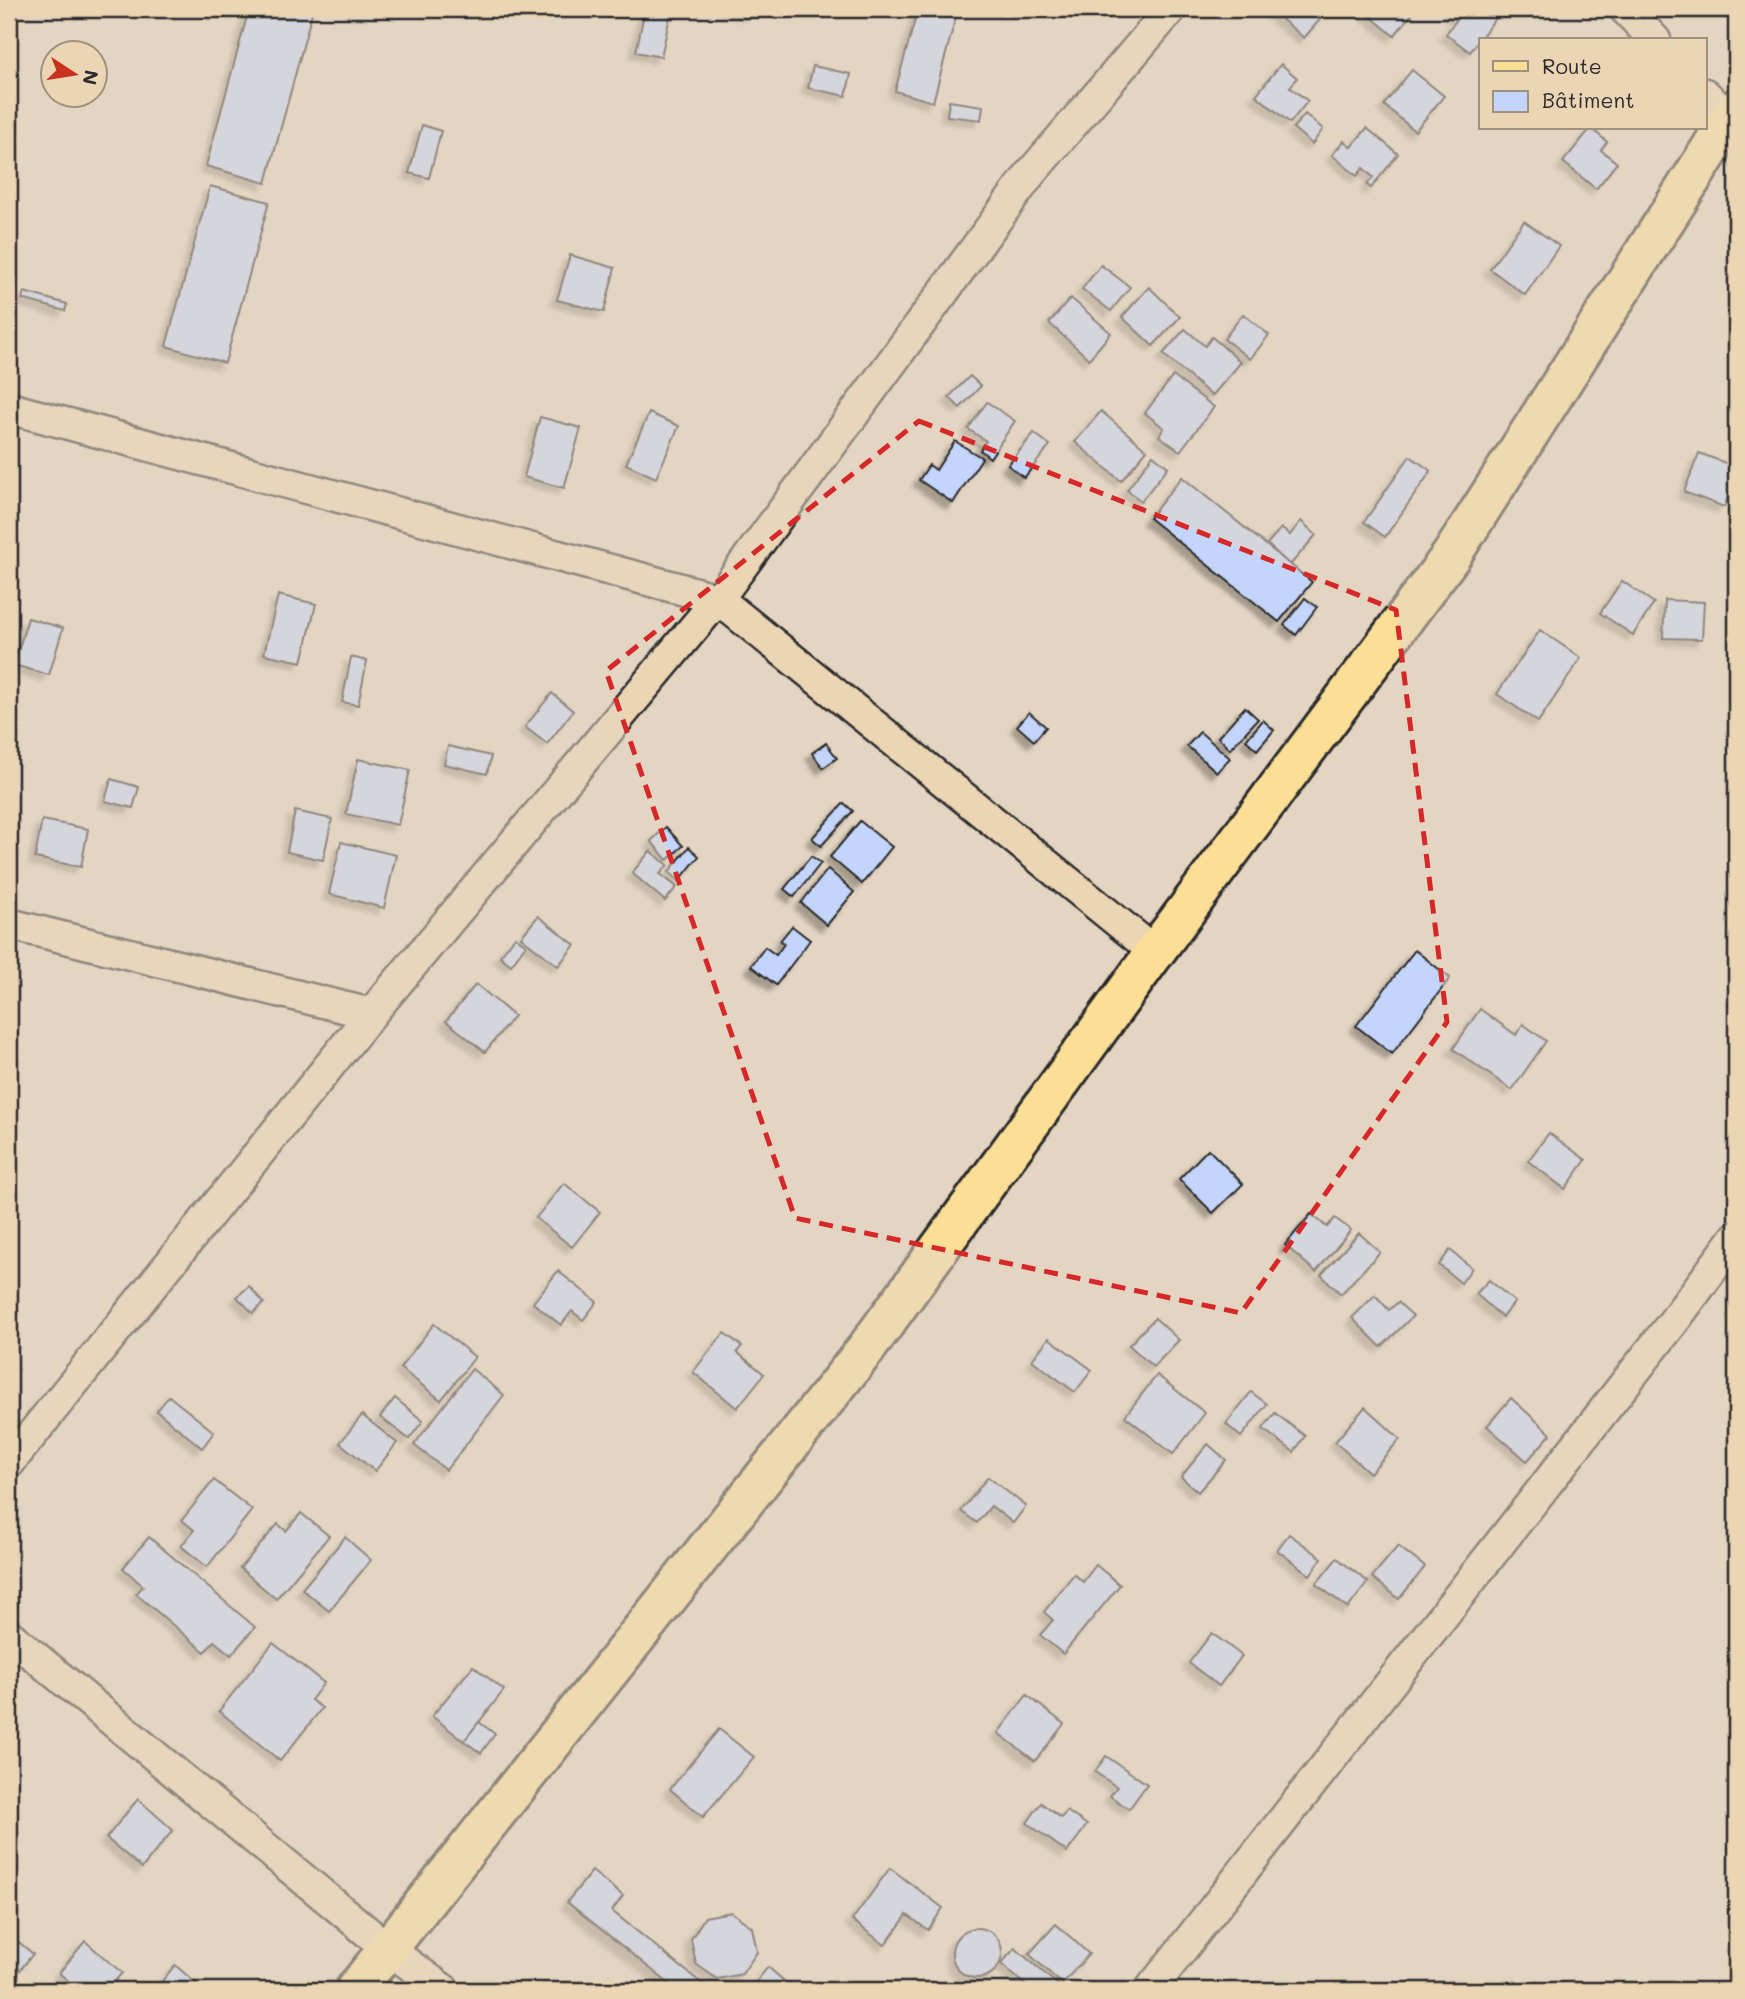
<svg xmlns="http://www.w3.org/2000/svg" width="1745" height="1999" viewBox="0 0 1745 1999" font-family="Mali,sans-serif">
<style>
.building{fill:#c4d5fb;stroke:#2b2b2b;stroke-width:2;filter:url(#shadow)}
.lines{fill:none;stroke-linecap:round;stroke-linejoin:round}
.street-casing{stroke:#2b2b2b;stroke-width:35}
.primary-casing{stroke:#2b2b2b;stroke-width:44}
.street{stroke:#ebd5b4;stroke-width:30}
.primary{stroke:#fbdf96;stroke-width:38}
.marked{fill:none;stroke:#d62828;stroke-width:5;stroke-dasharray:14 9;stroke-linejoin:round}
</style>
<defs>
<filter id="shadow"><feDropShadow dx="-6" dy="6" stdDeviation="2" flood-color="#0004"/></filter>
</defs>
<rect width="100%" height="100%" fill="#e3d5c2"/>
<filter id="ink" filterUnits="userSpaceOnUse"><feTurbulence type="fractalNoise" baseFrequency=".0143" numOctaves="2"/><feDisplacementMap in="SourceGraphic" scale="14" xChannelSelector="R" yChannelSelector="G"/><feConvolveMatrix kernelMatrix="1 2 1 2 8 2 1 2 1" color-interpolation-filters="sRGB"/></filter>
<g filter="url(#ink)">
<g class="building">
<polygon points="249,9 313,9 266,183 206,166"/>
<polygon points="645,9 671,12 661,57 636,52"/>
<polygon points="726,9 754,9 752,14"/>
<polygon points="918,9 958,9 933,102 895,91"/>
<polygon points="1274,9 1329,9 1304,38 1272,11"/>
<polygon points="1362,9 1416,9 1394,36"/>
<polygon points="1452,9 1495,9 1500,12 1470,52 1446,34 1458,18 1449,12"/>
<polygon points="1281,64 1297,78 1290,87 1308,101 1290,123 1256,95"/>
<polygon points="813,66 851,74 846,96 808,88"/>
<polygon points="1412,70 1444,96 1415,131 1384,105"/>
<polygon points="949,101 983,106 981,120 947,116"/>
<polygon points="1305,114 1323,129 1312,144 1293,128"/>
<polygon points="422,125 441,131 429,178 409,173"/>
<polygon points="1367,128 1398,154 1371,188 1367,185 1373,177 1363,168 1357,176 1332,155 1344,141 1351,147"/>
<polygon points="1591,128 1607,142 1601,150 1617,163 1596,189 1563,162"/>
<polygon points="210,186 269,202 225,363 166,346"/>
<polygon points="1524,221 1559,246 1525,295 1490,269"/>
<polygon points="570,255 615,268 604,312 557,300"/>
<polygon points="1101,265 1130,287 1111,311 1082,289"/>
<polygon points="1149,287 1180,317 1153,346 1122,317"/>
<polygon points="24,292 67,304 65,311 22,299"/>
<polygon points="1071,298 1111,333 1089,359 1049,323"/>
<polygon points="1243,314 1269,335 1250,359 1224,339"/>
<polygon points="1185,329 1205,346 1212,337 1241,362 1212,396 1163,354"/>
<polygon points="970,376 981,386 960,408 949,397"/>
<polygon points="1173,376 1214,407 1180,451 1159,436 1164,428 1145,413"/>
<polygon points="987,402 1015,421 990,458 980,450 986,441 968,429"/>
<polygon points="1101,411 1147,450 1121,481 1075,442"/>
<polygon points="649,413 679,426 656,478 626,464"/>
<polygon points="540,417 581,428 564,488 524,477"/>
<polygon points="1034,433 1050,445 1024,478 1008,465"/>
<polygon points="955,441 982,458 953,503 919,480 929,465 936,470"/>
<polygon points="1699,453 1736,467 1736,475 1724,507 1684,492"/>
<polygon points="1153,455 1168,467 1141,501 1127,490"/>
<polygon points="1410,456 1431,471 1385,537 1364,522"/>
<polygon points="1182,477 1312,582 1279,622 1149,518"/>
<polygon points="1301,521 1316,535 1290,565 1267,544 1281,528 1290,535"/>
<polygon points="1622,581 1654,603 1633,635 1600,613"/>
<polygon points="278,595 316,604 302,662 264,654"/>
<polygon points="1305,598 1317,607 1296,635 1284,625"/>
<polygon points="1665,600 1704,602 1702,639 1663,638"/>
<polygon points="28,618 63,628 49,675 14,665"/>
<polygon points="1540,630 1581,658 1538,722 1497,694"/>
<polygon points="351,657 367,661 358,705 342,702"/>
<polygon points="552,693 573,711 547,744 525,727"/>
<polygon points="1245,707 1258,719 1230,749 1218,737"/>
<polygon points="1029,712 1046,727 1034,741 1017,726"/>
<polygon points="1263,720 1274,730 1257,750 1246,740"/>
<polygon points="1200,732 1230,758 1217,772 1187,746"/>
<polygon points="826,743 837,758 823,768 812,753"/>
<polygon points="448,746 491,756 487,774 444,764"/>
<polygon points="358,759 410,770 398,825 346,814"/>
<polygon points="111,779 139,787 133,808 105,801"/>
<polygon points="844,803 853,811 821,846 812,838"/>
<polygon points="295,811 332,819 323,860 287,852"/>
<polygon points="42,820 88,829 81,867 35,858"/>
<polygon points="860,821 892,847 862,884 830,857"/>
<polygon points="666,827 683,846 667,860 651,841"/>
<polygon points="341,842 396,855 384,908 329,894"/>
<polygon points="689,847 699,856 679,881 669,872"/>
<polygon points="650,851 668,865 660,874 677,887 665,901 632,873"/>
<polygon points="811,856 821,863 794,897 784,889"/>
<polygon points="828,869 854,892 827,925 801,903"/>
<polygon points="538,916 575,945 558,966 521,937"/>
<polygon points="792,926 810,940 776,985 751,966 765,947 776,955 784,944 780,941"/>
<polygon points="515,937 526,945 511,965 500,956"/>
<polygon points="1415,950 1450,978 1392,1054 1356,1026"/>
<polygon points="476,984 514,1016 485,1052 446,1021"/>
<polygon points="1480,1009 1516,1035 1523,1024 1546,1041 1512,1090 1453,1049"/>
<polygon points="1549,1133 1586,1160 1565,1189 1528,1161"/>
<polygon points="1208,1149 1243,1184 1213,1213 1179,1179"/>
<polygon points="564,1183 600,1212 572,1247 536,1218"/>
<polygon points="1311,1214 1327,1227 1335,1218 1351,1230 1316,1272 1285,1245"/>
<polygon points="1359,1233 1380,1252 1341,1294 1321,1275"/>
<polygon points="1450,1250 1472,1268 1461,1283 1439,1265"/>
<polygon points="558,1271 597,1302 583,1320 572,1311 561,1325 533,1303"/>
<polygon points="1489,1280 1515,1302 1502,1317 1476,1294"/>
<polygon points="249,1286 264,1303 253,1313 237,1297"/>
<polygon points="1375,1295 1389,1310 1398,1302 1413,1316 1381,1347 1352,1318"/>
<polygon points="1155,1318 1179,1340 1153,1367 1129,1345"/>
<polygon points="434,1324 475,1357 441,1400 400,1368"/>
<polygon points="724,1333 742,1346 737,1352 764,1374 737,1408 693,1372"/>
<polygon points="1049,1338 1092,1370 1075,1392 1032,1360"/>
<polygon points="472,1369 504,1395 446,1470 414,1445"/>
<polygon points="1157,1375 1205,1413 1173,1454 1125,1416"/>
<polygon points="1251,1392 1267,1404 1241,1437 1226,1424"/>
<polygon points="169,1396 214,1432 202,1448 157,1411"/>
<polygon points="395,1398 423,1421 409,1439 380,1417"/>
<polygon points="1511,1398 1551,1434 1527,1461 1487,1426"/>
<polygon points="1365,1407 1400,1439 1370,1473 1335,1442"/>
<polygon points="1275,1413 1305,1436 1294,1452 1263,1429"/>
<polygon points="362,1415 397,1443 375,1471 340,1443"/>
<polygon points="1208,1444 1226,1460 1198,1492 1181,1477"/>
<polygon points="988,1477 1026,1506 1013,1523 991,1506 977,1523 961,1511"/>
<polygon points="214,1480 252,1510 207,1567 181,1546 194,1530 182,1520"/>
<polygon points="301,1513 329,1536 276,1599 240,1568 278,1524 286,1531"/>
<polygon points="1289,1534 1322,1558 1310,1575 1277,1550"/>
<polygon points="149,1537 255,1627 231,1655 214,1641 205,1652 136,1594 143,1586 123,1568"/>
<polygon points="345,1537 371,1560 329,1611 302,1589"/>
<polygon points="1398,1546 1425,1567 1399,1599 1372,1577"/>
<polygon points="1337,1558 1368,1582 1348,1608 1316,1584"/>
<polygon points="1096,1565 1120,1585 1063,1654 1040,1635 1053,1620 1044,1612 1074,1574 1083,1582"/>
<polygon points="1212,1633 1242,1656 1219,1686 1189,1663"/>
<polygon points="273,1643 324,1683 311,1700 322,1708 280,1761 219,1711"/>
<polygon points="473,1666 504,1690 464,1741 432,1716"/>
<polygon points="1027,1695 1064,1724 1035,1761 998,1733"/>
<polygon points="479,1722 495,1734 481,1753 464,1741"/>
<polygon points="719,1729 754,1757 703,1817 670,1789"/>
<polygon points="1106,1756 1147,1784 1129,1809 1110,1796 1117,1787 1095,1772"/>
<polygon points="138,1799 173,1830 142,1868 106,1838"/>
<polygon points="1041,1803 1061,1818 1067,1811 1087,1825 1067,1852 1027,1823"/>
<polygon points="9,1834 19,1843 9,1856"/>
<polygon points="890,1868 943,1908 928,1930 907,1915 885,1945 852,1920"/>
<polygon points="592,1871 623,1896 612,1911 710,1990 677,1990 567,1902"/>
<polygon points="731,1912 752,1927 757,1952 742,1974 717,1979 696,1964 691,1939 705,1917"/>
<polygon points="1056,1924 1089,1954 1062,1984 1029,1954"/>
<circle cx="977" cy="1953" r="25"/>
<polygon points="15,1939 33,1954 11,1981 9,1979 9,1946"/>
<polygon points="85,1941 122,1973 107,1990 79,1990 59,1973"/>
<polygon points="1015,1948 1058,1985 1053,1990 1031,1990 1001,1964"/>
<polygon points="175,1965 204,1990 155,1990"/>
<polygon points="768,1967 784,1981 777,1990 750,1990"/>
</g>
<g class="lines">
<defs>
<g id="street">
<polyline points="1625,9 1655,40"/>
<polyline points="1705,94 1730,120"/>
<polyline points="9,408 718,599 1155,952"/>
<polyline points="9,924 371,1014"/>
<polyline points="9,1463 371,1014 718,599 1030,174 1171,9"/>
<polyline points="9,1635 388,1949 444,1990"/>
<polyline points="1150,1990 1674,1321 1736,1237"/>
</g>
<polyline id="primary" points="355,1990 866,1349 1155,952 1451,556 1736,109"/>
</defs>
<use href="#street" class="street-casing"/>
<use href="#primary" class="primary-casing"/>
<use href="#street" class="street"/>
<use href="#primary" class="primary"/>
</g>
</g>
<path d="M0 0H1745V1999H0ZM 919,421 L 1396,610 L 1447,1022 L 1241,1313 L 795,1218 L 606,671 Z" fill="#e3d5c2" fill-opacity=".55" fill-rule="evenodd"/>
<path class="marked" d="M 919,421 L 1396,610 L 1447,1022 L 1241,1313 L 795,1218 L 606,671 Z"/>
<rect width="1745" height="1999" fill="none" stroke="#ebd5b4" stroke-width="35"/>
<rect x="18" y="18" width="1710" height="1964" fill="none" stroke="#2b2b2b" stroke-width="2.5" filter="url(#ink)"/>
<rect x="1479" y="38" width="228" height="91" fill="#ebd5b4" stroke="#9e917d" stroke-width="2"/>
<rect x="1493" y="61" width="35" height="10" fill="#fbdf96" stroke="#9e917d" stroke-width="2"/>
<text x="1542" y="74" font-size="21" fill="#2b2b2b">Route</text>
<rect x="1493" y="91" width="35" height="21" fill="#c4d5fb" stroke="#9e917d" stroke-width="2"/>
<text x="1542" y="108" font-size="21" fill="#2b2b2b">Bâtiment</text>
<g transform="translate(74 74) rotate(102)"><circle r="33" fill="#ebd5b4" stroke="#9e917d" stroke-width="2"/>
<path d="M0-5L12 26L0 18L-12 26Z" fill="#c8321e"/>
<text y="-10" font-size="19" font-weight="bold" text-anchor="middle" fill="#2b2b2b">N</text>
</g>
</svg>
